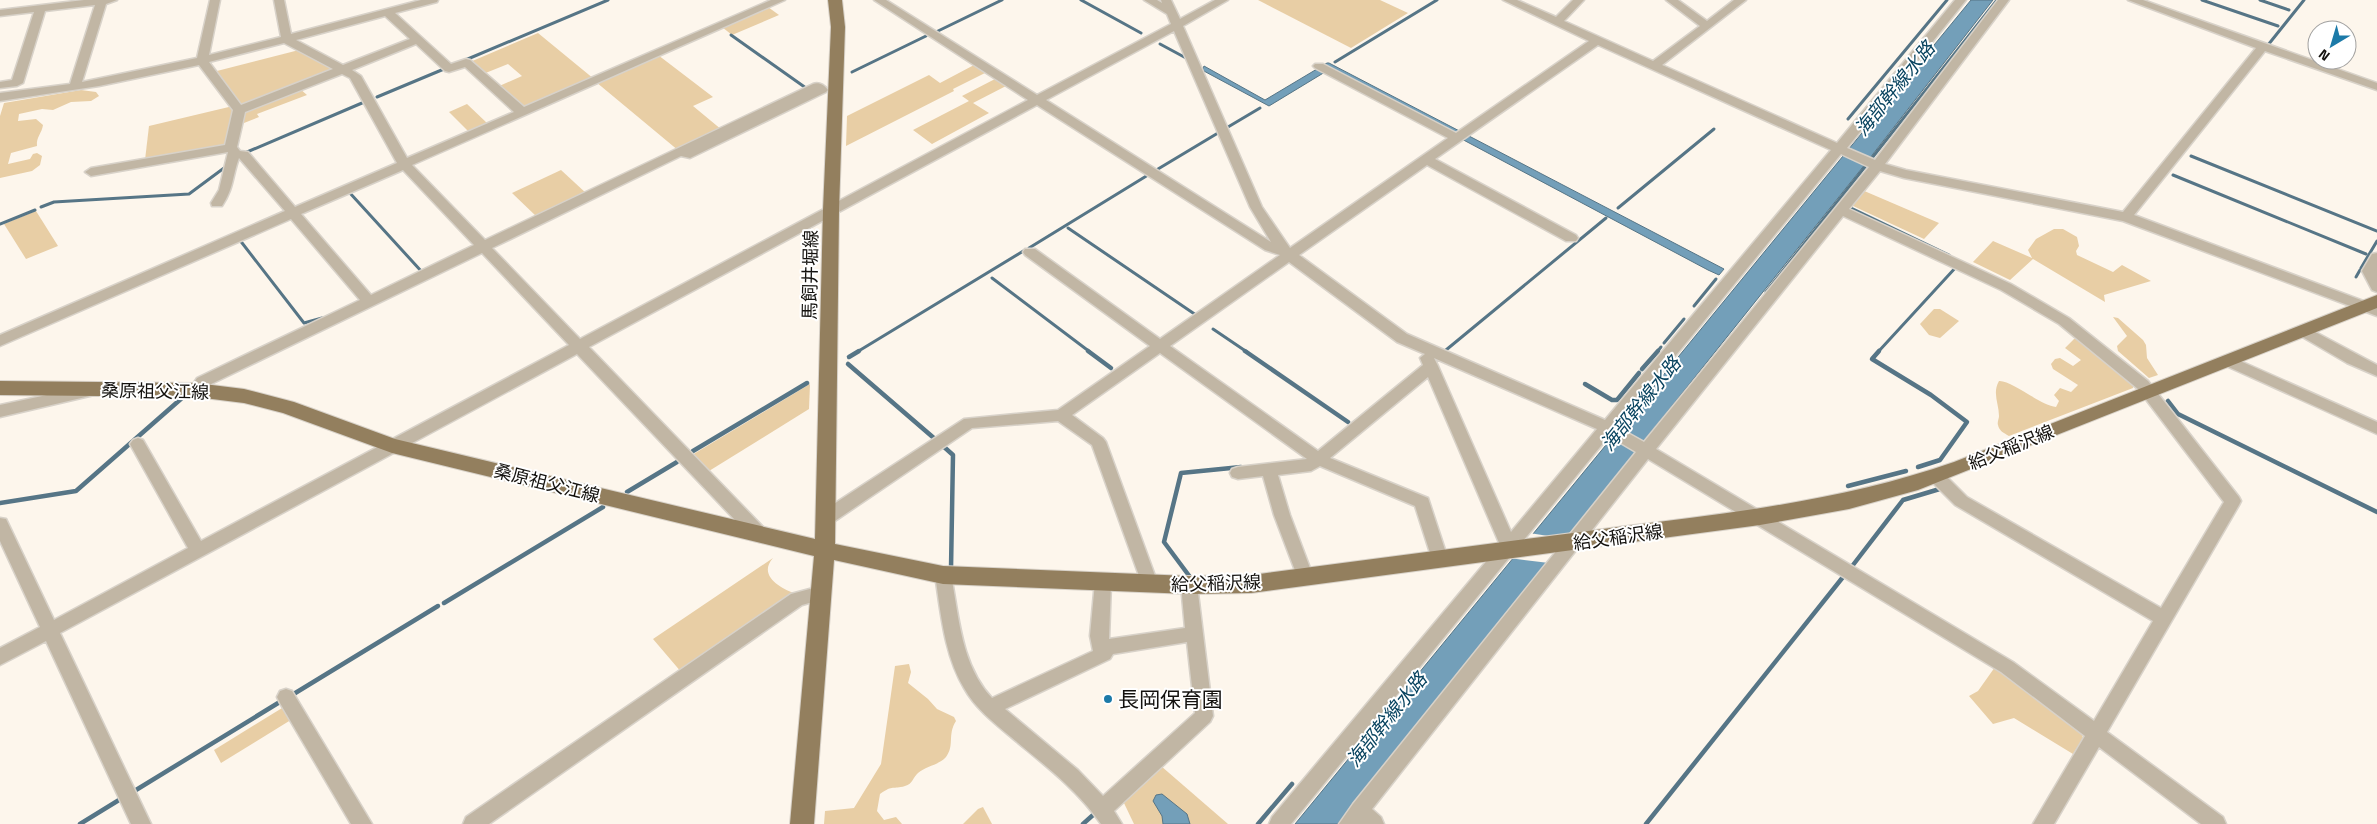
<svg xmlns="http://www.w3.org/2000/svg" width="2377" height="824" viewBox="0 0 2377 824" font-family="'Titillium Web','Noto Sans JP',sans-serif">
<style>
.green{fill:#e8cea5}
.water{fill:#739fb9;stroke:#567586}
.pier{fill:#fdf6ec}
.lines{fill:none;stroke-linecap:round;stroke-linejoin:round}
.stream-far1{stroke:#567586;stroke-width:3}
.stream{stroke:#567586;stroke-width:4.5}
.minor-casing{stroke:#d8d2c9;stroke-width:3}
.major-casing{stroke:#d8d2c9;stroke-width:2}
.minor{fill:#c1b6a4;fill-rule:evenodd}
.major{fill:#937f5e;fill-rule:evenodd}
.poi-dot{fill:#1c7aa8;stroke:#fff;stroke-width:2}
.labels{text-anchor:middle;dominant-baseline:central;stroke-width:4;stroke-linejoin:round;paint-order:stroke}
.street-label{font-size:18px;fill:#14120f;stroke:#fff}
.water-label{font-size:19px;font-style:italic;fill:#08435f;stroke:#fff}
.near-poi-label{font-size:21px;fill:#14120f;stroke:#fff;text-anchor:start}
</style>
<rect width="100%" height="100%" fill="#fdf6ec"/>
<g class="green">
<polygon points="1258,0 1380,0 1408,13 1351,48"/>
<polygon points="768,7 779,15 732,35 722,27"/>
<polygon points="538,33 594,79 523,110 497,87 522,76 508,64 483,74 470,62"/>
<polygon points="299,50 337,70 243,108 213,72"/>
<polygon points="658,55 713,97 693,106 722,130 679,151 596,82"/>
<polygon points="974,65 985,73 953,89 954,91 846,146 847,116 929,75 940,83"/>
<polygon points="995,79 1006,86 973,103 989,113 932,144 913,130 969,101 962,96"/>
<polygon points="299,88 307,95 257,114 259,117 239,125 243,113"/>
<path d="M 81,90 L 96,92 L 99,96 L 91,101 L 71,102 L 53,110 L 42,109 L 19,114 L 18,121 L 36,119 L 43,125 C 42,133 36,137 37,146 L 11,153 L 8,164 L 30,159 L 33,154 L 37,153 L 42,156 L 40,165 L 32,171 L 0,178 L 0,116 L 4,103 Z"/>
<polygon points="467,104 488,124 469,132 449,112"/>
<polygon points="233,106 236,114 227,145 223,147 145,160 149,126"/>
<polygon points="561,170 587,194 537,217 512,193"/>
<polygon points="1862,190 1939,223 1924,239 1851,205"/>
<polygon points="36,211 58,246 26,259 4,224"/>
<polygon points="2054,229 2063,229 2077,237 2079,246 2076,251 2077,255 2113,272 2122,265 2151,281 2104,295 2105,302 2033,259 2010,280 1973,262 1993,241 2032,258 2028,250 2036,239"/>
<polygon points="1934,309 1940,309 1959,321 1940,338 1929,335 1920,324"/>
<polygon points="2113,317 2118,318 2143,340 2146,345 2147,358 2158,375 2149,378 2118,351 2117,346 2127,336"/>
<path d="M 2074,339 L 2078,339 L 2133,382 L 2133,388 L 2009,436 C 2004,433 1999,431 1998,425 C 1997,422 1999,419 1999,416 C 1999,404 1992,393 1999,381 C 2011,380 2040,405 2056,407 L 2059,401 L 2054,395 L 2060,388 L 2071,392 L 2078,385 L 2053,369 L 2051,364 L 2055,359 L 2060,358 L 2073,366 L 2081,360 L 2065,348 Z"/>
<polygon points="810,384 809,409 709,471 692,455"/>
<path d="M 773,558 C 757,576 782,589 796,594 L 682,673 L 653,639 Z"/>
<path d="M 909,664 L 911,672 L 908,683 L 928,699 L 937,709 L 954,717 L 956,721 C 947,735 955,745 946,757 C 939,765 926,766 918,773 C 913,777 913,784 905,786 C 892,790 894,784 880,794 L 877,811 L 884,820 L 896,817 L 902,824 L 824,824 L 825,811 L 854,808 L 881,764 L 895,666 Z"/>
<polygon points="1995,667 2081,731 2083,738 2073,754 2014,718 1993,724 1969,696 1978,691"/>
<polygon points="287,705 294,718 221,763 214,750"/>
<polygon points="1161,766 1228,824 1134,824 1123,801"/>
<polygon points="983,807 992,824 963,824 978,809"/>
</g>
<g class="water">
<polygon points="1971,0 1993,0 1866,163 1338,824 1295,824"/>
<polygon points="1327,63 1329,63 1724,269 1719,275 1708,270 1330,69 1269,106 1202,70 1204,66 1265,100"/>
<polygon points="1162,794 1187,814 1190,824 1163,824 1162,816 1153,801 1156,795"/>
</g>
<polygon class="pier" points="1529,533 1568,539 1549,563 1509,558"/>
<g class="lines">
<g class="stream-far1">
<polyline points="1081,0 1141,33"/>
<polyline points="2202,0 2278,26"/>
<polyline points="2260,0 2289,10"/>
<polyline points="938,31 1002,0"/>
<polyline points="731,35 806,88"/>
<polyline points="1160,44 1186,58"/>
<polyline points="2268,45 2304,0"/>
<polyline points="463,61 608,0"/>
<polyline points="1335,62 1437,0"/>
<polyline points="852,72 926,36"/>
<polyline points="377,97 444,69"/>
<polyline points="1848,119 1947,0"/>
<polyline points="1228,127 1260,108"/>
<polyline points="247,152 362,103"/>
<polyline points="2191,156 2377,231"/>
<polyline points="1158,169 1218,133"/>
<polyline points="2173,175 2366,254"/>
<polyline points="349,192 422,272"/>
<polyline points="41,207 54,202 189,194 224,168"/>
<polyline points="1618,208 1714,129"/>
<polyline points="1851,208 1949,255"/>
<polyline points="0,224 35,210"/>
<polyline points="1068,228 1196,315"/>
<polyline points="239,239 304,323 322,318 325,320"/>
<polyline points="1029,248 1148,175"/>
<polyline points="2361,268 2377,241"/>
<polyline points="2356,277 2360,270"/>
<polyline points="992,278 1090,352"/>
<polyline points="1766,292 1997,0"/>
<polyline points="1694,306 1716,279"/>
<polyline points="1213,329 1247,352"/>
<polyline points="1664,343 1684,319"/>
<polyline points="1446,350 1606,218"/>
<polyline points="857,352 1025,250"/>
<polyline points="1657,352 1661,347"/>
<polyline points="1878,352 1957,266"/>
</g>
<g class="stream">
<polyline points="1088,351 1111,368"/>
<polyline points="1245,351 1348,422"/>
<polyline points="1879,351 1872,359 1931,395 1967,422 1940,460 1918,467"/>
<polyline points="849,357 859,351"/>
<polyline points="848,364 935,439"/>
<polyline points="1642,369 1658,351"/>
<polyline points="1585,384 1612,400 1617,400 1639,373"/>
<polyline points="2168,401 2178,414 2377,512"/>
<polyline points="943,446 953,455 951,569"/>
<polyline points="693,451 807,383"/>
<polyline points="1848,486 1906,471"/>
<polyline points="627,492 677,462"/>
<polyline points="0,503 76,491 182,398"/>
<polyline points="1853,565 1903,500 1943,488"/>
<polyline points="1190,577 1164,542 1181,473 1241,467"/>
<polyline points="444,603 603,507"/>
<polyline points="292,695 438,606"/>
<polyline points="136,790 283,700"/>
<polyline points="80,824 119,800"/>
<polyline points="1083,824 1093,815"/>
<polyline points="1258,824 1292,784"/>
<polyline points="1646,824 1843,577"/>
</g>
<defs>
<g id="minor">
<path d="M 84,0 L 117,0 L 106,4 L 82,82 L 197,58 L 210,0 L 220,0 L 209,55 L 281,37 L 274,0 L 284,0 L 291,34 L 421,0 L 438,0 L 437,2 L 395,13 L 451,64 L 466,59 L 470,60 L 524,107 L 771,0 L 785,0 L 412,165 L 485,240 L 813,84 C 819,82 824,85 828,90 L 826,92 L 690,158 L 681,156 L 492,248 L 580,339 L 1028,100 L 874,0 L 886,0 L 1037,95 L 1171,24 L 1167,14 L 1144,0 L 1157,0 L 1162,3 L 1161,0 L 1171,0 L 1180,19 L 1215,0 L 1228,0 L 1183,26 L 1262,207 L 1290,248 L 1448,138 L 1315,68 L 1313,66 L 1315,64 L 1323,64 L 1456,133 L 1589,41 L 1503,0 L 1517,0 L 1556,17 L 1573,0 L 1584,0 L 1564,21 L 1653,61 L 1700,26 L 1666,0 L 1678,0 L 1707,21 L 1734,0 L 1746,0 L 1662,65 L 1837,143 L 1955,0 L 1966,0 L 1847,148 L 1875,160 L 1998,0 L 2009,0 L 1885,164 L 1906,170 L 2123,212 L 2256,48 L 2128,0 L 2143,0 L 2377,83 L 2377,90 L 2265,51 L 2134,215 L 2377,306 L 2377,316 L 2123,221 L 1904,178 L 1880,171 L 1849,209 L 2011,284 L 2069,318 L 2148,381 L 2239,497 L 2241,501 L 2239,505 L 2107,732 L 2223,817 L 2226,824 L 2201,824 L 2099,747 L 2054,824 L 2033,824 L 2085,736 L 2001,672 L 1648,459 L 1372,809 L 1381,817 L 1384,824 L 1339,824 L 1353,804 L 1636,452 L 1609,436 L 1291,824 L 1269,824 L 1272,817 L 1500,545 L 1428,377 L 1330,458 L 1428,498 L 1448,559 L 1446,564 L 1440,566 L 1434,564 L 1432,559 L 1415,506 L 1320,466 L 1311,471 L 1278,475 L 1290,515 L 1313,576 L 1311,581 L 1305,583 L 1299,581 L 1274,515 L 1263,476 L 1238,479 L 1232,477 L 1230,473 L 1232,469 L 1238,467 L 1307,459 L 1160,353 L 1072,415 L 1103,438 L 1106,442 L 1158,584 L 1156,589 L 1150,591 L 1144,589 L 1142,584 L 1092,445 L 1058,421 L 972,428 L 832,523 L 826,524 L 820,523 L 818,518 L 820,513 L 964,419 L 1058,410 L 1150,346 L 1025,255 L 1023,252 L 1025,249 L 1035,249 L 1160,339 L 1280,255 L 1265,250 L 1037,105 L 589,347 L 766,530 L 768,535 L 766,540 L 760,542 L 754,540 L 577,354 L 60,633 L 151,824 L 131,824 L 46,641 L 0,665 L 0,648 L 40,627 L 0,541 L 0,518 L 6,519 L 54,620 L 188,548 L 130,444 L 133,440 L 138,438 L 143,440 L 201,541 L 569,345 L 482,253 L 207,386 L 201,394 L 191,394 L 189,390 L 197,378 L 360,300 L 291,219 L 0,346 L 0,335 L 285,211 L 239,158 C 232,177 234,188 222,206 L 212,206 L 211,203 L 219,190 L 228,152 L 91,176 L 85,172 L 91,168 L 225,145 L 233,110 L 199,65 L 99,86 L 0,101 L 0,93 L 70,84 L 95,5 L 45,11 L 23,83 L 17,86 L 0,88 L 0,82 L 12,80 L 34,12 L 0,16 L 0,10 ZM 385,16 L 410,39 L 343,65 L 296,40 ZM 1174,31 L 1250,207 L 1271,242 L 1046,100 ZM 284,43 L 333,69 L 241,105 L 209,62 ZM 416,44 L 445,71 L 449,72 L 465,67 L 514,112 L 407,158 L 361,76 L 352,70 ZM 1598,45 L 1831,150 L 1605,420 L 1407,334 L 1299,255 L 1427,165 L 1566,241 L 1576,241 L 1578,238 L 1576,235 L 1435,159 ZM 342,74 L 350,78 L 397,163 L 295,207 L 248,152 L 240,151 L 237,147 L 245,112 ZM 1841,154 L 1869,167 L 1644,442 L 1617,427 ZM 403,170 L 474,245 L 371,295 L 301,214 ZM 1843,216 L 2001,290 L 2059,324 L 2138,389 L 2224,502 L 2161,608 L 1967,497 L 1942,472 L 1936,470 L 1930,472 L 1928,476 L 1930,480 L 1955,505 L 2153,621 L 2094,721 L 2013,662 L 1656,449 ZM 1289,262 L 1397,342 L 1425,354 L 1420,358 L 1423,365 L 1318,451 L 1170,346 ZM 1434,358 L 1597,429 L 1511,532 L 1438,366 Z"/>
<polygon points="2377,253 2377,292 2372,290 2362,271 2372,254"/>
<polygon points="2304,326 2377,365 2377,376 2347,363 2299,335 2297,331 2299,327"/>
<polygon points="2229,356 2377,422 2377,434 2224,365 2222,361 2224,357"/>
<polygon points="89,386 94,387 96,391 94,395 0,417 0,405"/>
<path d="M 943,568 L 949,570 L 951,575 C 959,617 961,665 992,698 L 1093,651 L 1090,636 L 1095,582 L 1097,577 L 1103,575 L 1109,577 L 1111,582 L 1109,639 L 1185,628 L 1181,585 L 1183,580 L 1189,578 L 1195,580 L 1197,585 L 1213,716 L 1210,722 L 1114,811 L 1122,824 L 1101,824 C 1077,789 1043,764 1011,737 C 994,723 975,708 964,688 C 944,654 941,613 935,575 L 937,570 ZM 1187,642 L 1195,713 L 1103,796 L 1078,770 L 1005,709 L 1110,659 L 1113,654 Z"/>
<polygon points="821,586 827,588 829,593 827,598 802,605 489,824 463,824 466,817 791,594"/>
<polygon points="286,689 292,691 372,824 351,824 280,703 277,697 280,691"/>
</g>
<path id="major" d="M 828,0 L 842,0 L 845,27 L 839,210 L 835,544 L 943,566 L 1189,576 L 1251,575 C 1373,559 1496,543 1618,527 C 1732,513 1845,500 1954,462 L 2377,295 L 2377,308 L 1918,490 L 1849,509 L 1760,525 L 1251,593 L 1189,594 L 943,584 L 834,560 L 814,824 L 790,824 L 814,556 L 392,453 L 283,413 L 244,403 L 196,397 L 0,395 L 0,381 L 196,383 L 244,389 L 294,402 L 395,439 L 815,539 L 823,210 L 831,27 Z"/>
</defs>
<use href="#minor" class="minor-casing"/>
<use href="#major" class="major-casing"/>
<use href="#minor" class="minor"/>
<use href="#major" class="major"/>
</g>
<circle class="poi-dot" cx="1108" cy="699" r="5"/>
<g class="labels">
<g class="street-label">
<text transform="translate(810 275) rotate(-89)">馬飼井堀線</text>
<text transform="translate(155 391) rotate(1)">桑原祖父江線</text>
<text transform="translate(2011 447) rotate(-22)">給父稲沢線</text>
<text transform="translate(547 483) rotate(14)">桑原祖父江線</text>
<text transform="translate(1618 537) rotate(-8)">給父稲沢線</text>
<text transform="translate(1216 583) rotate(-2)">給父稲沢線</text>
</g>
<g class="water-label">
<text transform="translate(1894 88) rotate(-51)">海部幹線水路</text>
<text transform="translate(1640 403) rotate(-51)">海部幹線水路</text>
<text transform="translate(1386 719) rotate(-51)">海部幹線水路</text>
</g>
<g class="near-poi-label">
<text x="1118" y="699">長岡保育園</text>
</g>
</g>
<g transform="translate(2332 45) rotate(218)"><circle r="24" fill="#ffffff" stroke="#a1a09f"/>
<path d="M0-4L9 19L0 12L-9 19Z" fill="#1c7aa8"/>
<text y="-8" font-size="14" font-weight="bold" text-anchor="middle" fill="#14120f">N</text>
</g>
</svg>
